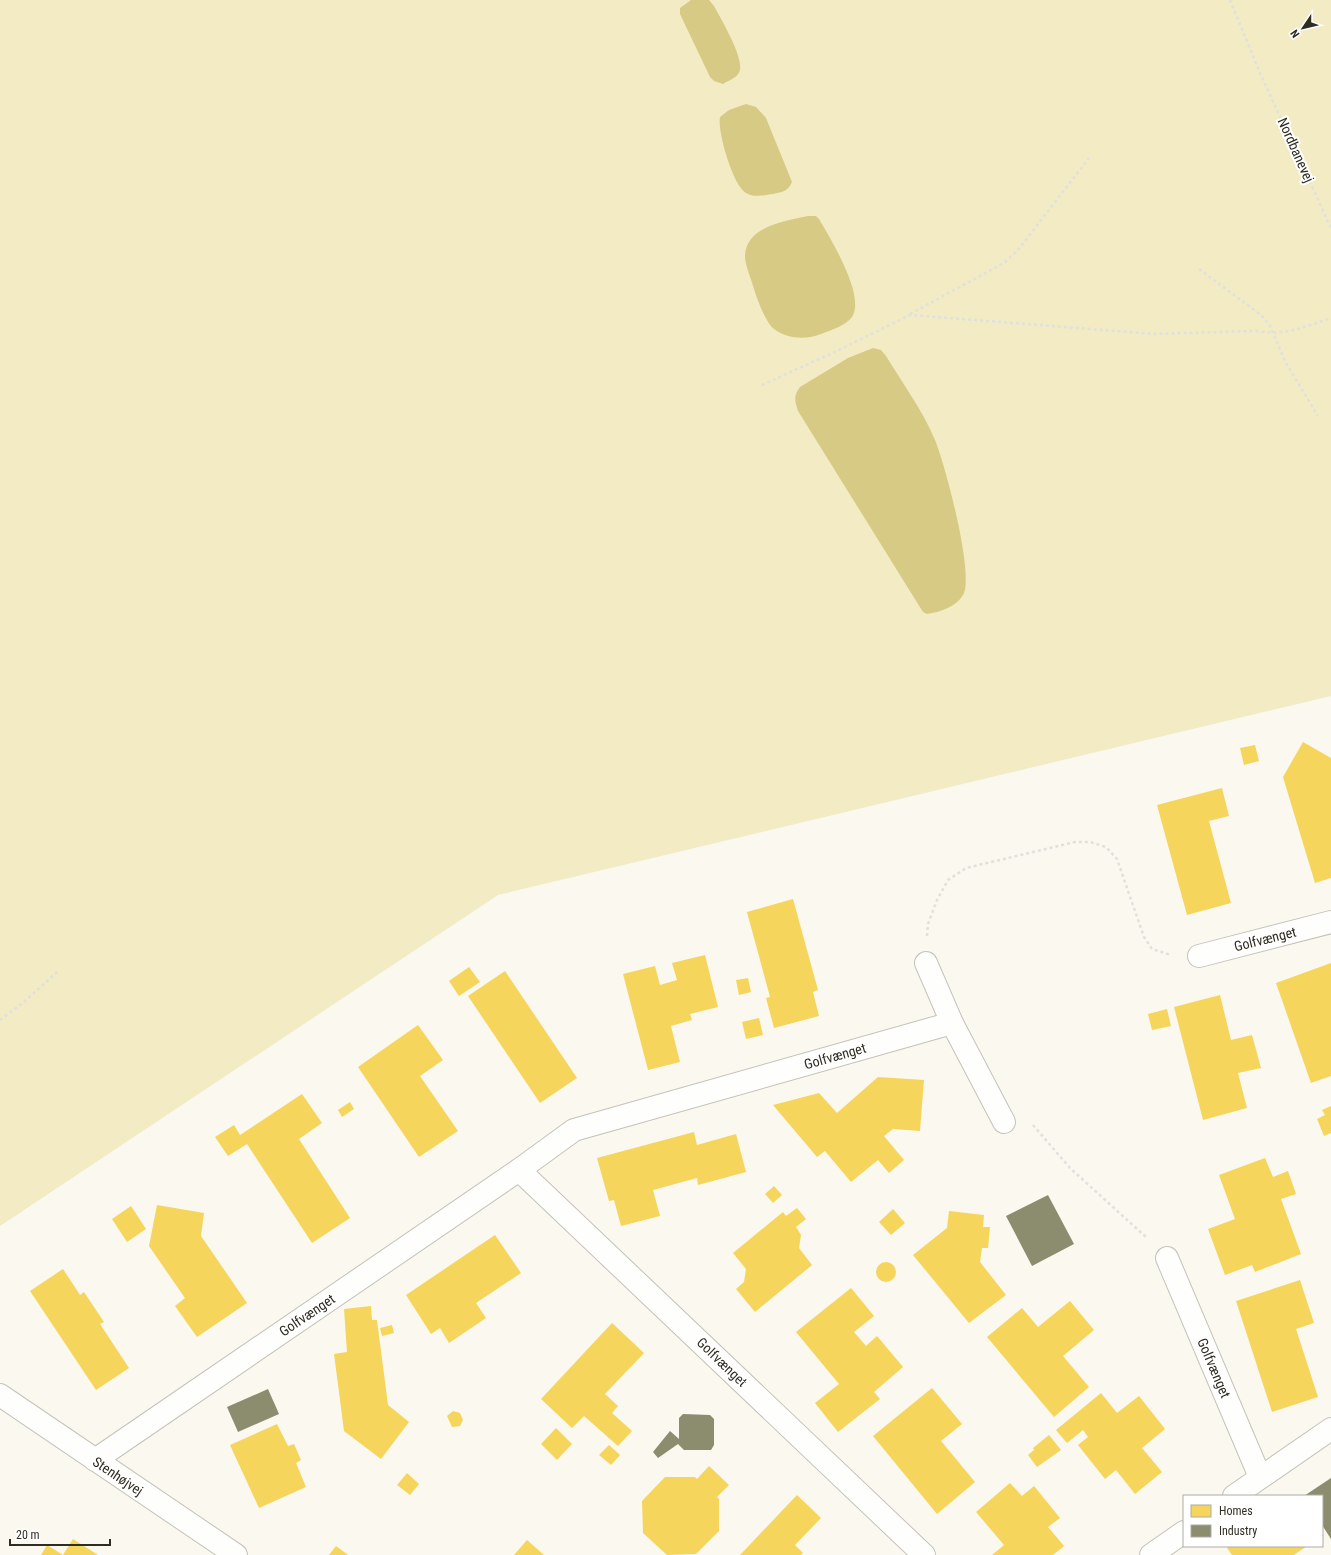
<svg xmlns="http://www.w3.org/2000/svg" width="1331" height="1555" viewBox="0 0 1331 1555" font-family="'Roboto Condensed',sans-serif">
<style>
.green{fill:#f3ebc4}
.water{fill:#d7ca85}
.homes{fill:#f6d55c}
.industry{fill:#8c8c6e}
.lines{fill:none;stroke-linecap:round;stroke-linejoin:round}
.street-casing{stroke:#c4c2b9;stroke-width:24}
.path{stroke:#e0e0dd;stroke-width:2.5;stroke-dasharray:3 3;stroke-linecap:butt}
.street{stroke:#fefefd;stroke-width:22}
.labels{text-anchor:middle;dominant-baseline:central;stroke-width:4;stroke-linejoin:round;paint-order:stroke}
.street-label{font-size:14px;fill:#2f2d22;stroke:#fff}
</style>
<rect width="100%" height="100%" fill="#faf8ef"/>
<polygon class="green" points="0,0 1331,0 1331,696 498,895 0,1226"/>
<g class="water">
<path d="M 691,0 L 709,0 L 714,6 C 721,19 743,56 740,70 C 738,78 729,80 723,84 L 714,81 L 710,77 L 680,14 L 680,8 Z"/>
<path d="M 746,104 L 756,107 L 766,118 L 792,182 C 788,191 783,192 773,194 C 765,195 754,198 746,193 C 733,186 717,131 720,117 L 729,110 Z"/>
<path d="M 808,216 L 816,216 L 819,219 C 830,238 866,296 852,317 C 845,326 831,330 821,334 C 807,340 786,339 774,329 C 766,323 757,299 754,289 C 752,281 745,265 745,257 C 745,226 786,221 808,216 Z"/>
<path d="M 873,348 L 881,350 L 886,356 C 903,384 923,411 935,440 C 945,464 975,576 963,595 C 956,607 940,612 927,614 L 923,612 L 798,411 C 795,401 793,396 800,387 L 848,358 Z"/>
</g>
<g class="homes">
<polygon points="1303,742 1331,758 1331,878 1315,883 1283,777"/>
<polygon points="1255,745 1259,761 1244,765 1240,748"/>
<polygon points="1222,788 1229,816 1209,821 1231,903 1187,915 1157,805"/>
<polygon points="793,899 818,990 813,992 819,1016 774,1028 766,998 770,997 747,912"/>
<polygon points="705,955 718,1007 690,1014 692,1020 671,1026 680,1062 648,1070 623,974 655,966 660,985 677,980 672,963"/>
<polygon points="1331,963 1331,1076 1311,1083 1276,983"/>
<polygon points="469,967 480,982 459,996 449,981"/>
<polygon points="505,971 577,1078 540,1103 468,996"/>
<polygon points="748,978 751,992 739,995 736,980"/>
<polygon points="1220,995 1231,1040 1252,1035 1261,1068 1238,1073 1247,1108 1203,1120 1174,1007"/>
<polygon points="1167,1009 1171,1026 1152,1030 1148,1014"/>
<polygon points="759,1018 763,1035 746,1039 742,1022"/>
<polygon points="418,1025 443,1060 420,1076 458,1131 419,1157 358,1067"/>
<polygon points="878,1077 924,1080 920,1131 893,1129 884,1136 904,1160 889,1173 878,1160 851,1182 825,1151 817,1157 773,1105 819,1093 837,1113"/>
<polygon points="302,1094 322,1123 299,1139 350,1218 312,1243 247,1144 228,1156 215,1137 234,1125 240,1135"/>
<polygon points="350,1102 354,1109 342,1117 338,1110"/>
<polygon points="1331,1106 1331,1133 1324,1136 1317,1119 1325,1115 1322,1110"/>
<polygon points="694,1132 697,1145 736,1134 746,1172 698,1185 697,1178 653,1190 660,1216 621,1226 614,1200 609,1201 597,1158"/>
<polygon points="1265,1158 1273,1177 1288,1171 1296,1194 1281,1199 1301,1254 1255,1272 1252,1265 1225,1275 1208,1229 1235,1219 1219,1175"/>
<polygon points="774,1186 782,1195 773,1203 765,1194"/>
<polygon points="157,1205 204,1213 201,1236 247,1303 197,1337 175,1306 185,1298 149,1246"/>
<polygon points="131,1206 146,1229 127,1242 112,1219"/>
<polygon points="797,1208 806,1219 796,1227 801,1235 799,1248 812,1265 755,1312 736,1289 744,1282 746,1269 733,1253 783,1212 786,1216"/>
<polygon points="893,1209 905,1223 891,1235 879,1222"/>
<polygon points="949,1211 984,1215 983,1227 990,1227 988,1248 982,1248 980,1262 1006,1295 969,1323 913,1255 947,1228"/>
<polygon points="495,1235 521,1273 476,1303 486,1318 449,1343 440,1328 431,1334 406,1295"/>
<circle cx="886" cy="1272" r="10"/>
<polygon points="63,1269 80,1295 84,1292 104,1322 100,1324 129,1368 96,1390 30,1291"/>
<polygon points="1300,1280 1314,1323 1296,1329 1318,1397 1272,1412 1236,1301"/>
<polygon points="851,1288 874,1316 854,1332 866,1346 877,1336 903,1367 874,1392 880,1399 838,1432 815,1403 839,1384 796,1332"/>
<polygon points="1070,1301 1094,1330 1063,1356 1089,1387 1054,1417 987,1337 1022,1308 1038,1327"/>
<polygon points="371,1306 372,1320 377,1320 388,1405 409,1422 381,1459 344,1431 334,1354 347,1352 344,1309"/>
<polygon points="612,1323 644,1353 605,1394 618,1406 612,1413 632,1431 618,1446 584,1416 572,1428 541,1399"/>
<polygon points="392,1325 394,1333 382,1336 380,1328"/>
<polygon points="932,1388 962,1424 941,1441 975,1482 937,1514 873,1436"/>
<polygon points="1101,1393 1117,1413 1139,1396 1165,1429 1142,1448 1162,1472 1135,1494 1116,1470 1105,1479 1078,1445 1088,1437 1083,1430 1067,1443 1056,1430"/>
<polygon points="453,1411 460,1413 463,1420 460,1426 452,1427 447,1416"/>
<polygon points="277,1424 288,1446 294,1444 301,1460 296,1463 306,1487 259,1508 230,1445"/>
<polygon points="556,1428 572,1444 557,1460 541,1444"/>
<polygon points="1049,1435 1061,1450 1037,1467 1028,1455 1034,1450 1033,1448"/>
<polygon points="609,1445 620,1455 611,1465 599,1455"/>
<polygon points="709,1466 729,1485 717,1497 719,1499 719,1531 696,1554 667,1555 643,1533 642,1501 665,1477 695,1477 697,1479"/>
<polygon points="407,1473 419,1484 410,1495 397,1485"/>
<polygon points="1010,1483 1022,1496 1034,1486 1060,1518 1048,1527 1064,1546 1053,1555 992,1555 1004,1545 976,1512"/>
<polygon points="797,1495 821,1518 795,1545 803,1553 801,1555 740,1555"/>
<polygon points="73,1539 98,1555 41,1555 47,1545 63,1555"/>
<polygon points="527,1540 544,1555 514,1555"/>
<polygon points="336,1546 348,1555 329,1555"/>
<polygon points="1230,1546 1307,1546 1294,1555 1232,1555 1227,1548"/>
</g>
<g class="industry">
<polygon points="1048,1195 1074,1244 1032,1266 1006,1216"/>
<polygon points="268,1389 279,1414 238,1432 227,1407"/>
<polygon points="683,1414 710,1415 714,1419 714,1445 711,1450 684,1450 678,1444 658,1458 653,1452 670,1431 679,1439 679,1418"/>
<polygon points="1331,1478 1331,1539 1322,1525 1322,1496 1304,1496"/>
</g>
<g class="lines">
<defs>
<g id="street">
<polyline points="1199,956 1331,922"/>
<polyline points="926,963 952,1023 1004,1122"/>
<polyline points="519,1170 574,1130 952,1023"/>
<polyline points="1167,1258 1260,1477"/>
<polyline points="0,1395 236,1555"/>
<polyline points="95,1460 519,1170 924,1555"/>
<polyline points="1234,1496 1331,1429"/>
<polyline points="1151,1555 1184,1532"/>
</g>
</defs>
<use href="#street" class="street-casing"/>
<g class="path">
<polyline points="1230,0 1260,73 1331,228"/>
<polyline points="1199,269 1261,315 1269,324 1286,363 1318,416"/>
<polyline points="910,314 1004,263 1018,250 1089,158"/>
<path d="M 762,385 L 837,351 L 910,315 L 1155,334 L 1256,331 C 1284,336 1305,327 1331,318"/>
<polyline points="927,936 928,924 937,900 948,880 966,868 1075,842 1090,842 1106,847 1117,859 1144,937 1152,949 1171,955"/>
<polyline points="0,1020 24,1002 57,972"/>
<polyline points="1033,1125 1070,1168 1147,1238"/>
</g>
<use href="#street" class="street"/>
</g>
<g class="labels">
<g class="street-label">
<text transform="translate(1296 150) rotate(66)">Nordbanevej</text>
<text transform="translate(1265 939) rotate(-14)">Golfvænget</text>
<text transform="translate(835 1056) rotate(-16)">Golfvænget</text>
<text transform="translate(307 1315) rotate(-34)">Golfvænget</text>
<text transform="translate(722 1362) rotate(44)">Golfvænget</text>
<text transform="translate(1214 1368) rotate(67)">Golfvænget</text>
<text transform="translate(118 1476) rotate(34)">Stenhøjvej</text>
</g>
</g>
<rect x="1183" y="1495" width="140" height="52" fill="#ffffff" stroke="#acaba7"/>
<rect x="1191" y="1505" width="20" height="12" fill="#f6d55c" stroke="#acaba7"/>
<text x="1219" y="1515" font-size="12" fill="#2f2d22">Homes</text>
<rect x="1191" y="1525" width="20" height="12" fill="#8c8c6e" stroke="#acaba7"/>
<text x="1219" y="1535" font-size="12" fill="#2f2d22">Industry</text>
<g transform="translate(1303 28) rotate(235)" stroke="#ffffff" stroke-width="3" paint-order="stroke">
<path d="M0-3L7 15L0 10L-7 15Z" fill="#2f2d22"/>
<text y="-6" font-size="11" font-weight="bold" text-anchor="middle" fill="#2f2d22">N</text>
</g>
<path d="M10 1539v6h100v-6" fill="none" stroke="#2f2d22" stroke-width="2"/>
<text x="16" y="1539" font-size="12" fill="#2f2d22" stroke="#ffffff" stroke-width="3" paint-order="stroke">20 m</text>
</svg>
